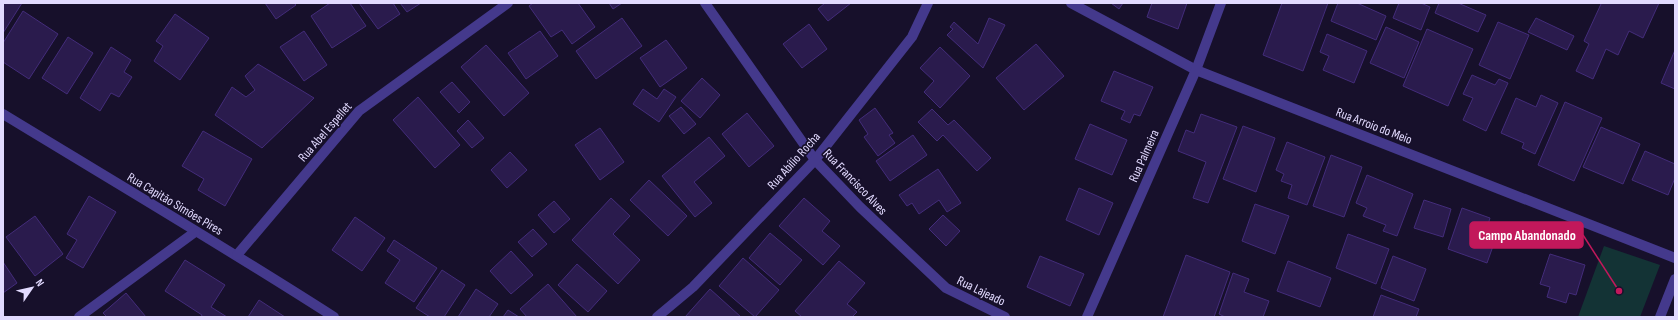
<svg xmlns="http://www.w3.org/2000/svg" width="1678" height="320" viewBox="0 0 1678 320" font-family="'Sofia Sans Condensed',sans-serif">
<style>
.green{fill:#133335}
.building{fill:#2a1b4d;stroke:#432c7a}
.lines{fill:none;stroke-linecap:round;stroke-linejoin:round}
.minor{stroke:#44398c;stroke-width:10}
.labels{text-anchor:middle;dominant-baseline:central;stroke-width:3.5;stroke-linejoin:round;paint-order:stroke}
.street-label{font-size:13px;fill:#e2daff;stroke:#17102b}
.leader{fill:none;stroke:#c2185b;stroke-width:1.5}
.callout-dot{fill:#c2185b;stroke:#17102b;stroke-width:1.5}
.callout{fill:#c2185b;stroke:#c2185b;stroke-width:1.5}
.callout-label{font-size:14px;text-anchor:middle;font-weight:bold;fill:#fff}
</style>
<rect width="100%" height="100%" fill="#17102b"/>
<polygon class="green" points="1604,246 1660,265 1640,317 1578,317"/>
<g class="building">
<polygon points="3,3 22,3 3,33"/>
<polygon points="265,3 294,3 296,5 276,19"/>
<polygon points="330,3 350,3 366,26 332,48 311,16"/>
<polygon points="359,3 393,3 400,14 378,29"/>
<polygon points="400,3 421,3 407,12"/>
<polygon points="533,3 578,3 595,27 572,44 562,30 551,37 529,6"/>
<polygon points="609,3 622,3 613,9"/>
<polygon points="825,3 851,3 828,21 818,9"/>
<polygon points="1111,3 1123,3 1119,9"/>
<polygon points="1152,3 1187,3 1178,29 1147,17"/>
<polygon points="1282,3 1328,3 1303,71 1263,55"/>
<polygon points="1338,3 1357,3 1386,16 1376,40 1331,21"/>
<polygon points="1399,3 1421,3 1430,7 1421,30 1393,18"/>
<polygon points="1439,3 1458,3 1486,15 1478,32 1435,13"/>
<polygon points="1598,3 1659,3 1643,38 1629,31 1618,55 1606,49 1593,79 1576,71 1589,44 1584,41 1601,4"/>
<polygon points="23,11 58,34 29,79 3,62 3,43"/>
<polygon points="175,14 209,38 180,80 154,61 163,46 156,41"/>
<polygon points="622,18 642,46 596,79 576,51"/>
<polygon points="989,18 1005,25 983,68 947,35 953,29 950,27 954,22 978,44"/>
<polygon points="1536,18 1574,36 1567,50 1528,32"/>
<polygon points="1498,22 1529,35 1510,79 1479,65"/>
<polygon points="809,24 827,49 802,68 783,44"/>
<polygon points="1386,27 1419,42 1404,78 1370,63"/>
<polygon points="1427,29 1473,49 1448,106 1403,86"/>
<polygon points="304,31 327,65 304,81 280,47"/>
<polygon points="540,31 558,56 526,79 508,53"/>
<polygon points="1327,34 1367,51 1354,83 1323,70 1329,56 1320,52"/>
<polygon points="68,37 93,53 67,94 42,78"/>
<polygon points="666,40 687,68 660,87 640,58"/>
<polygon points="1036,44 1064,76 1024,110 996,78"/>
<polygon points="486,45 529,93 504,116 461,67"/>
<polygon points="111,47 131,60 124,72 132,77 119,97 111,93 100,111 80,98"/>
<polygon points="940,47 970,76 940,108 924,92 934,81 920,68"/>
<polygon points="1675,50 1675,89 1661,83"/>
<polygon points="258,64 314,98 262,148 215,115 232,87 246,97 255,90 245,76"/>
<polygon points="1114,71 1153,87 1140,116 1134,114 1130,123 1121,119 1125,111 1101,101"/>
<polygon points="1472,75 1495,85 1499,79 1508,83 1486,131 1463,120 1473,98 1463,94"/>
<polygon points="702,78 720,95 700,118 681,101"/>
<polygon points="452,82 470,102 459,113 440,92"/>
<polygon points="643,89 657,99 664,89 676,97 659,122 633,104"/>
<polygon points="1541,95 1558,103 1535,154 1522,148 1524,143 1501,133 1516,98 1536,107"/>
<polygon points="418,97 460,145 435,168 393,120"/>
<polygon points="1565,102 1602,118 1574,181 1538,165"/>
<polygon points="681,107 696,124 684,134 669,116"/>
<polygon points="875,108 893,133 889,135 895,143 878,156 864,137 868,134 859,120"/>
<polygon points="932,109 948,125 954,120 991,158 977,171 943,135 937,141 918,122"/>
<polygon points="747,113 774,146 749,167 722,134"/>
<polygon points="1201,114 1237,127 1208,203 1193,198 1206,162 1178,151 1186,130 1194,133"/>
<polygon points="468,120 484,138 472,148 457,131"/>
<polygon points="1090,124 1127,140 1112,175 1075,159"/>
<polygon points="1243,126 1275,138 1256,192 1223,179"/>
<polygon points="1601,127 1640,144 1623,184 1583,167"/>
<polygon points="600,128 624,162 600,180 575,145"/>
<polygon points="203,131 252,159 225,206 198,190 204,179 182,166"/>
<polygon points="913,135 927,155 890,181 876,161"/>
<polygon points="709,137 725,156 694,182 712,203 695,217 662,176"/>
<polygon points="1287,142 1325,157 1307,205 1288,198 1292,185 1281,181 1284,174 1276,170"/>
<polygon points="1645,151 1675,164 1675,178 1668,195 1632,180"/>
<polygon points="510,152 527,170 507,188 491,170"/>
<polygon points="1331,155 1362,167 1344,217 1313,206"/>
<polygon points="938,169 961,203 947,212 939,200 919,214 912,203 907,206 899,195"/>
<polygon points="1367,175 1413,194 1397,236 1383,231 1386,225 1363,216 1367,208 1356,203"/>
<polygon points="649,180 687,216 668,236 630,200"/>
<polygon points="1079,188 1113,203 1099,235 1066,220"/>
<polygon points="89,196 116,212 83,268 66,258 77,240 67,234"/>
<polygon points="611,198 630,216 613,234 640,260 618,284 572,240"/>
<polygon points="804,198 830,221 822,231 840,246 823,265 779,226"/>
<polygon points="1424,200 1451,209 1443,237 1414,228"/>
<polygon points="554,201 570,219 554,233 538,215"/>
<polygon points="1255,204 1289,216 1275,254 1242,241"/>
<polygon points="1462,208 1490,218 1487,228 1498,232 1487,263 1448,249"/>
<polygon points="943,215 960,231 946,246 929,229"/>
<polygon points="35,216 63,254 35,276 6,237"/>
<polygon points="355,217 385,238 362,271 332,250"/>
<polygon points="533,229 547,244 532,257 518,242"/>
<polygon points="770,233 802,260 780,285 749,258"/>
<polygon points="1348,234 1389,249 1376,284 1336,268"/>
<polygon points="394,240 437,268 414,302 385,283 400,260 387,251"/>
<polygon points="511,251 533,275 511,294 490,271"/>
<polygon points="1550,254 1585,265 1576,295 1569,293 1566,303 1547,297 1550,287 1540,284"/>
<polygon points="1186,255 1230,272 1214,317 1163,317"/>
<polygon points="1040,256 1084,274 1070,306 1027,287"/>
<polygon points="1393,256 1426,269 1414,301 1381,288"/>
<polygon points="743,258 779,290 755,317 719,286"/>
<polygon points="185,260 225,285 211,307 227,317 201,317 202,315 165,291"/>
<polygon points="839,261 865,283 847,304 857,312 852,317 802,317 795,311"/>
<polygon points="1288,261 1331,278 1320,307 1277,291"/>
<polygon points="3,262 17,283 3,293"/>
<polygon points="577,264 607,291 588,312 558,285"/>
<polygon points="442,270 465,285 444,317 430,317 416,308"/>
<polygon points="1233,273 1249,279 1244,292 1269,301 1263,317 1225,317 1219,314"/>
<polygon points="548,284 577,317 527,317 520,309"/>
<polygon points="476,289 498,304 489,317 458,317"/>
<polygon points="710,289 741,317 685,317"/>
<polygon points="126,293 146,317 107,317 103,313"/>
<polygon points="1381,295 1419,309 1416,317 1373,317"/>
<polygon points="259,300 285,317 248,317"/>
<polygon points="508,310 519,317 503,317"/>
</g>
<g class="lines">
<g class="minor">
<polyline points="705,3 815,160 860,207 946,288 1005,317"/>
<polyline points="1071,3 1196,70 1675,258"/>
<path d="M 3,114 C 113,181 225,247 334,317"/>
<polyline points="237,255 359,111 508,3"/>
<polyline points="79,317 195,232"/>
<polyline points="657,317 693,287 815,160 912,37 928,3"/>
<polyline points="1087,317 1196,70 1221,3"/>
<polyline points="1660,317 1675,279"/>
</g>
</g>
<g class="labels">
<g class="street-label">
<text transform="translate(1374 126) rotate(21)">Rua Arroio do Meio</text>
<text transform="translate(325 132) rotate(-49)">Rua Abel Espellet</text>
<text transform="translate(1144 156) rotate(-66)">Rua Palmeira</text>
<text transform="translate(794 161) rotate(-48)">Rua Abílio Rocha</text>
<text transform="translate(855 182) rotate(46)">Rua Francisco Alves</text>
<text transform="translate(175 204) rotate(31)">Rua Capitão Simões Pires</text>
<text transform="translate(981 291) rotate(26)">Rua Lajeado</text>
</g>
</g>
<path class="leader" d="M1619 291L1583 235"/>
<circle class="callout-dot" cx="1619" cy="291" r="4"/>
<rect class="callout" x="1470" y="222" width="113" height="26" rx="4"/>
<g class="callout-label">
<text x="1527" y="240">Campo Abandonado</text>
</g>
<rect width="1678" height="320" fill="none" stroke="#e2daff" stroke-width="8"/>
<g transform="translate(32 288) rotate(56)" stroke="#17102b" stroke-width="3" paint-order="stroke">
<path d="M0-3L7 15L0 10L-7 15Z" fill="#e2daff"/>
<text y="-6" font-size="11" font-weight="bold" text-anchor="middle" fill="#e2daff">N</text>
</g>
</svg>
